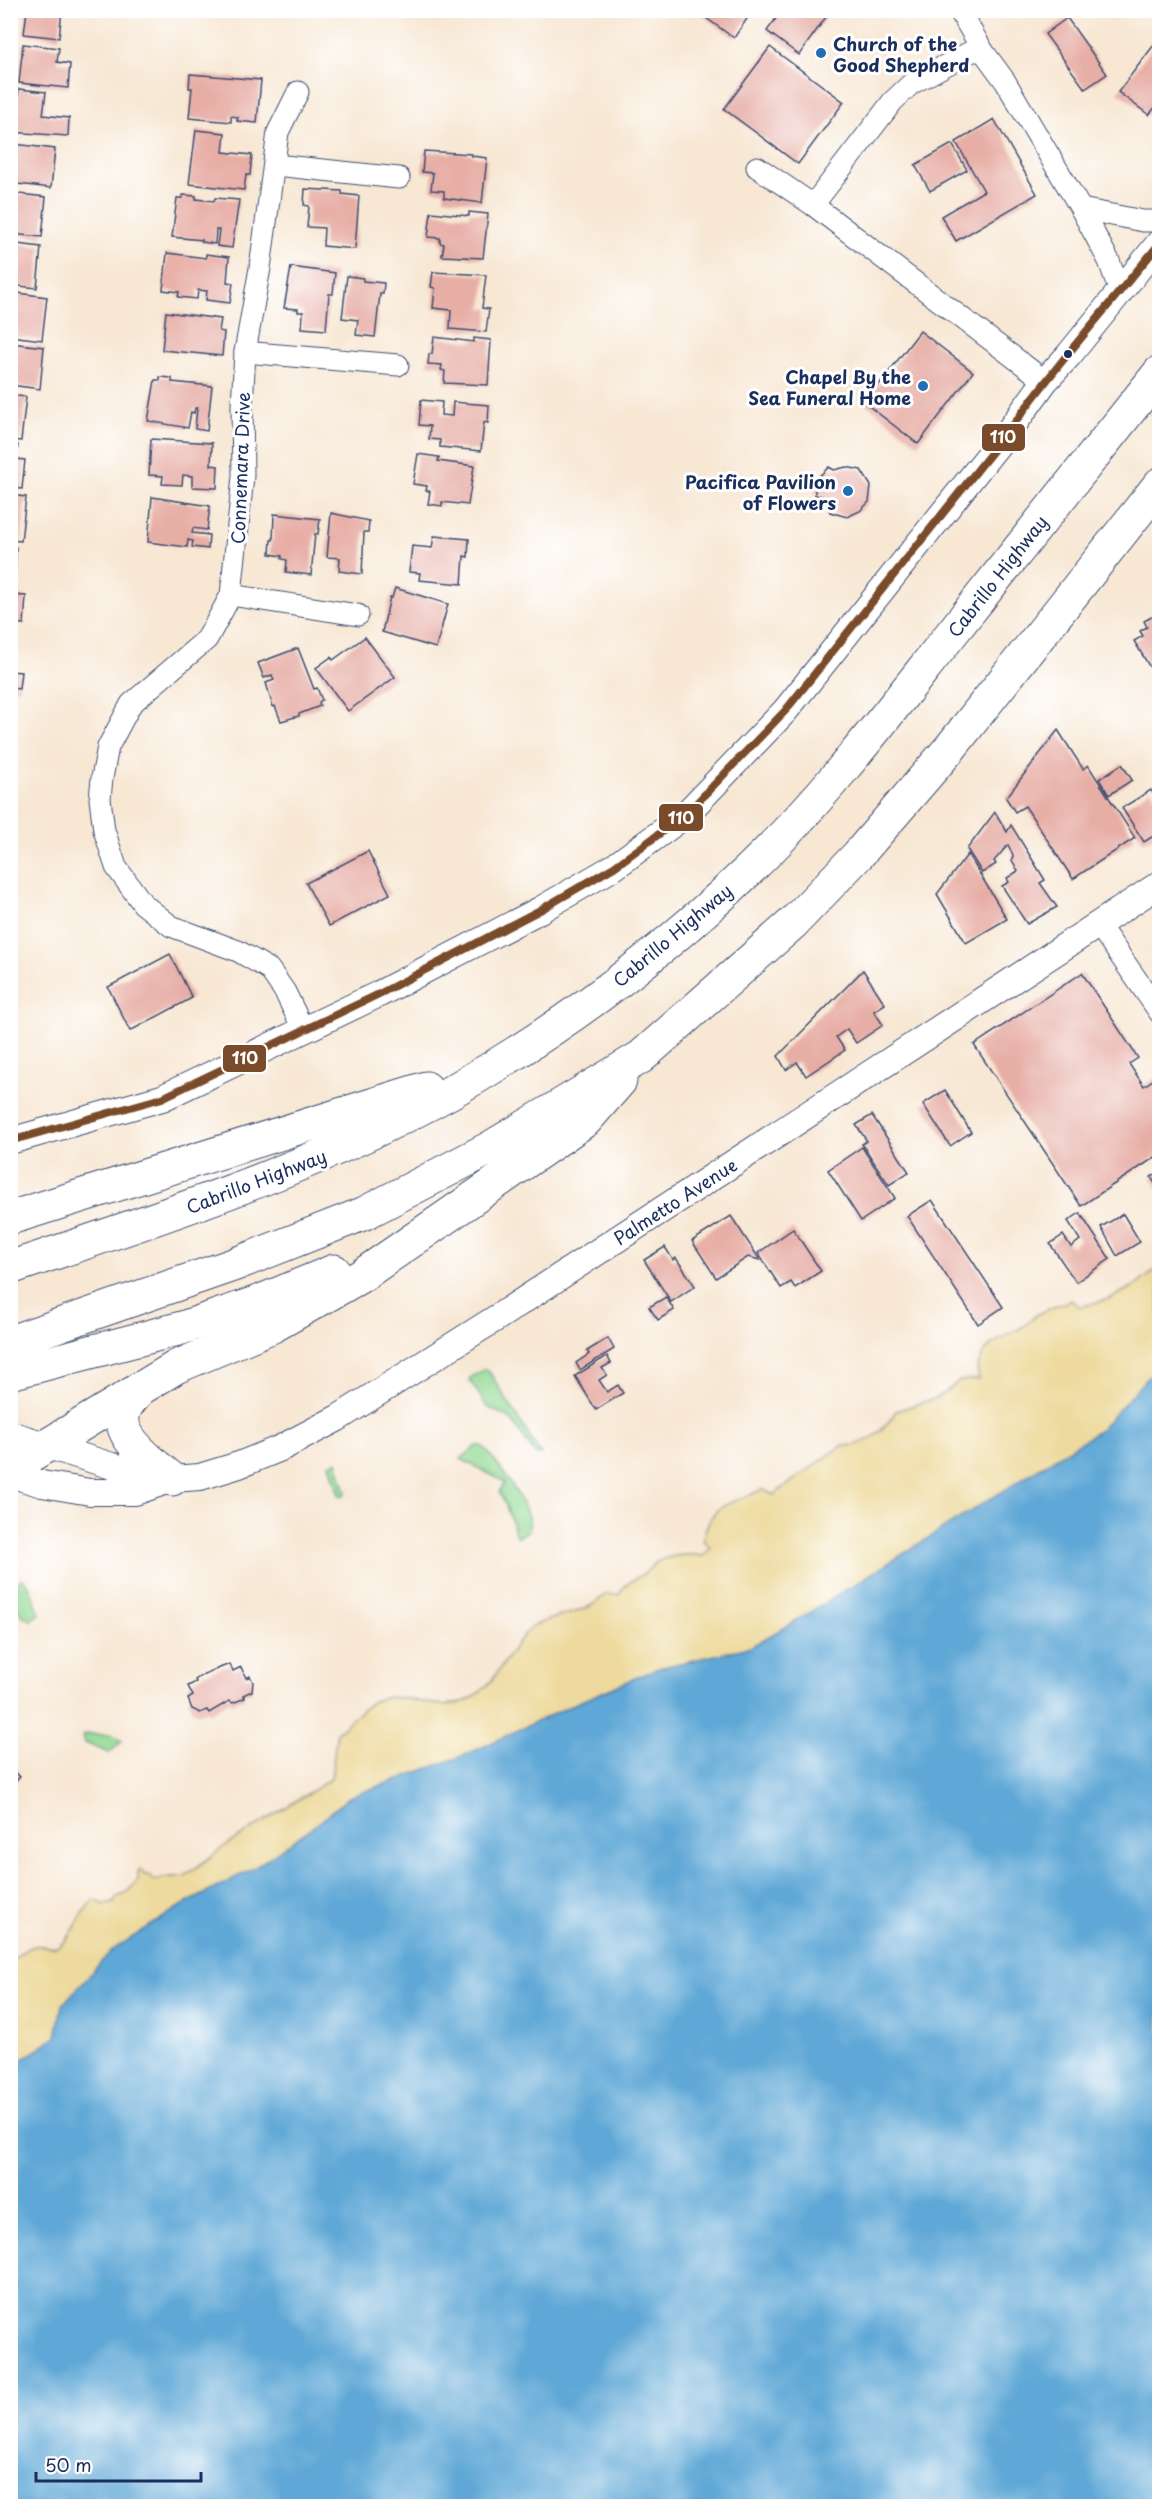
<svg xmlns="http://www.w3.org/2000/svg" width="1170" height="2517" viewBox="0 0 1170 2517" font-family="'Playpen Sans',sans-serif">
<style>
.green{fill:#91d892;stroke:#568478;stroke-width:1.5}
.sand{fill:#eeda9e;stroke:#84847e;stroke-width:1.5}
.water{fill:#5fa7d6;stroke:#3d6b9a;stroke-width:1.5}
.building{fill:#e7aea6}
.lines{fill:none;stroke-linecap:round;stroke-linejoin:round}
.minor-casing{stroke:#3c4b70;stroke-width:23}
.tertiary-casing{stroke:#3c4b70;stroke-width:28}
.motorway-casing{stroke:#3c4b70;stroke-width:35}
.minor{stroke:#fff;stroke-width:21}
.tertiary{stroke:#fff;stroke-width:26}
.motorway{stroke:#fff;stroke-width:33}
.bus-1-casing{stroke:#fff;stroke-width:12}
.bus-1{stroke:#7a4b2a;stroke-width:8}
.poi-dot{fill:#1f6fb2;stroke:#fff;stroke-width:2}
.bus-dot{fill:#1b2f5e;stroke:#fff;stroke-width:2}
.labels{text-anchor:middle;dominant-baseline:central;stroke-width:6;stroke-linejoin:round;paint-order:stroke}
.poi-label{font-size:18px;font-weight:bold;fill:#1b2f5e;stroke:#fff;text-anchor:end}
.street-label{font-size:18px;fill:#1b2f5e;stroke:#fff}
.line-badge{stroke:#fff;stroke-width:2}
.badge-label{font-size:16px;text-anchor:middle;font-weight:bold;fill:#fff}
</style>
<rect width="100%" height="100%" fill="#fff"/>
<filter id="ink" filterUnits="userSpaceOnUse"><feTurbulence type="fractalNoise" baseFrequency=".0167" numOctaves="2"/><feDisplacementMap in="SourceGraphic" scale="12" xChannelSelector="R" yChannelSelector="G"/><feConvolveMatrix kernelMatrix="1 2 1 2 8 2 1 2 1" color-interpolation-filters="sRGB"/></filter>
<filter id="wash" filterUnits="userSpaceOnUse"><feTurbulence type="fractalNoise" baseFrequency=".008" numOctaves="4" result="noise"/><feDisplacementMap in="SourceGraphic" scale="24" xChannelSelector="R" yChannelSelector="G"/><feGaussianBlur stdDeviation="1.35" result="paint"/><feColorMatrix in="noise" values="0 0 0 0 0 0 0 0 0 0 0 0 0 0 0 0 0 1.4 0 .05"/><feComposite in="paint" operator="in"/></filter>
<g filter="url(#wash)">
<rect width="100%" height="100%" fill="#f7e7d3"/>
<g class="green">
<polygon points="484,1369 488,1370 541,1455 535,1454 510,1418 487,1407 469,1379"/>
<path d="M 476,1446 L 482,1446 C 495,1458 535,1514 529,1530 L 519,1537 L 516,1535 L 505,1503 L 499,1492 L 505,1482 L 461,1459 Z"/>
<polygon points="337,1461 346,1493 342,1497 339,1495 330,1464"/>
<path d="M 22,1578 L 29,1586 L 40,1613 L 31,1620 C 13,1613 16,1600 16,1584 Z"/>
<polygon points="86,1734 113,1735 122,1741 109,1753 85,1743 83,1736"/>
</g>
<path class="sand" d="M 1159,1267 L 1159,1365 L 1100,1430 L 801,1618 L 750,1647 L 659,1668 L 581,1701 L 463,1756 L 349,1797 L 321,1821 L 254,1868 L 176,1909 L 62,2005 L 56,2037 L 11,2067 L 10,1963 C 19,1954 29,1944 42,1946 C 49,1946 54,1950 60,1945 C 76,1934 79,1912 94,1900 L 106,1905 L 114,1903 L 117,1897 L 125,1894 L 138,1881 L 138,1871 L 141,1869 L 143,1874 L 150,1876 L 153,1881 L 162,1878 L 185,1876 L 225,1846 L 331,1779 L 337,1732 C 346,1725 367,1703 376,1700 C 405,1689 438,1716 470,1699 C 498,1684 506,1651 529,1630 C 547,1615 572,1617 592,1605 C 597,1602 602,1597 606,1594 L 619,1595 C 624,1584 632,1581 643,1574 C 648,1571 652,1565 657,1562 C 671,1554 687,1554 703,1556 L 711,1548 L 703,1540 C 711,1498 732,1506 763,1489 L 773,1495 L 842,1446 C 868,1446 883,1432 896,1411 L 937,1398 L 959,1381 L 979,1379 L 977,1369 L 983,1354 L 992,1344 L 1026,1325 L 1037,1314 L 1071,1300 L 1080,1307 L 1109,1299 L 1138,1284 Z"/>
<polygon class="water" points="1159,1365 1159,2506 11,2506 11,2067 56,2037 62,2005 111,1951 176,1909 254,1868 321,1821 349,1797 463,1756 581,1701 659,1668 750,1647 801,1618 1100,1430"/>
<g id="blocks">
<g class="building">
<polygon points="27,10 62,10 59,38 24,34"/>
<polygon points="695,10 753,10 734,38"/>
<polygon points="782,10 831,10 799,55 767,31"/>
<polygon points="1067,18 1107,74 1085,89 1045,34"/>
<polygon points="1160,37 1160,101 1149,115 1118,92"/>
<polygon points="23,44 59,48 57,62 70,64 68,88 19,83"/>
<polygon points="770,47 844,102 798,164 724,109"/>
<polygon points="190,74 261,80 257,123 237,121 238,117 231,116 231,122 189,118 192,88 189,88"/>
<polygon points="19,89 46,92 43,115 69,118 68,136 10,132 12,113 16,114"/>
<polygon points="994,119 1037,194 956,241 941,216 984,191 956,142"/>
<polygon points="196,130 225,133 223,152 252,155 250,175 246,175 244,190 189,184"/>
<polygon points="14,144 55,149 51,188 10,183"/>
<polygon points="952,144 967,170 930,191 915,165"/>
<polygon points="424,151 472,154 472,156 487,158 482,203 444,198 444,191 431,190 433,173 422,172"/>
<polygon points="305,189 342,191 342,194 359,196 355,249 323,246 324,228 307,227 309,206 304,205"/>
<polygon points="10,193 46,197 42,237 10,234"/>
<polygon points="183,195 196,196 196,199 214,201 215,198 239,200 232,248 217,246 219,230 216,230 215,244 202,242 202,240 172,237 177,198 182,198"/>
<polygon points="431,212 469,216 469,212 488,214 483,258 442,256 444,244 440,243 440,238 428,237"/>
<polygon points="10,243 41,247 37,288 10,285"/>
<polygon points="167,253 206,258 206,254 229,257 227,282 233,283 230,303 206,300 207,291 198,290 197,299 178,297 179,292 163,290"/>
<polygon points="291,267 335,273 333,294 329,294 326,330 302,328 303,312 298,312 298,309 284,308"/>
<polygon points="433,272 486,275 482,308 489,309 486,332 450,329 451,310 433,308 435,288 431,287"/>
<polygon points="347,276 363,278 363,281 384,283 383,294 380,294 375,337 356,335 358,320 342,318"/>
<polygon points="10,292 47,297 42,340 10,336"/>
<polygon points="166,312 221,319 219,331 224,332 222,356 162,350"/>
<polygon points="920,331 973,372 918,444 865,403"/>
<polygon points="434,337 474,342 474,338 491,340 488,385 444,383 445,371 441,370 442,365 428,364 429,354 432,354"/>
<polygon points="10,343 44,347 40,389 10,385"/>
<polygon points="160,377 172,378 172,382 212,386 207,431 195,429 197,408 195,408 194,413 191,412 188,428 148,421 155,380 160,380"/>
<polygon points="10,395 26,397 21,441 10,440"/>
<polygon points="421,400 442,402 441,415 452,416 453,402 489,405 488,423 484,422 481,451 440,447 440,440 429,439 430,426 419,425"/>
<polygon points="151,439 212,443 211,465 218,466 217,488 192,487 192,476 183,475 182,485 162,484 163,476 149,475"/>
<polygon points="10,444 18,445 16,459 25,460 22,489 10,488"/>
<polygon points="418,454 439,457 438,461 474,466 468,505 442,502 442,506 428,504 430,491 426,491 427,486 413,484"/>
<polygon points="829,467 834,470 846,467 861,470 871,486 869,502 860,511 847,517 830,512 822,496 815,495 815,480"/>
<polygon points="10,495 26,497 21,541 10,540"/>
<polygon points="152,497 210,506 207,530 193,528 192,533 209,535 208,549 192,547 193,541 188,540 187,547 148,542"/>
<polygon points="331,513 369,521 368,532 364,532 362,574 339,571 340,558 327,557"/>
<polygon points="274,514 320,519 318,534 315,534 311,575 286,572 287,560 282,559 282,556 270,554 271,540 273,540"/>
<polygon points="434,536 469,539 468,557 464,556 462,584 419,580 420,573 409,572 412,546 432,548"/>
<polygon points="10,546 16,547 15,588 10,587"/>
<polygon points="395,588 448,604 436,648 382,632 390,597 392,598"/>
<polygon points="10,595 26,596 24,624 10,623"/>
<polygon points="1160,612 1160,684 1134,641 1143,636 1140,631 1147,627 1144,621"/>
<polygon points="365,637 395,677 348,711 316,668 331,657 333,660"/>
<polygon points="298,648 314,689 317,688 322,700 319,702 320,706 299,714 299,716 281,721 275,706 273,707 266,683 274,680 272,675 264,678 258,663"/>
<polygon points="10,671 21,672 19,689 10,688"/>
<polygon points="1058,730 1083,769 1088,765 1135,838 1073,879 1025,806 1015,812 1006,798"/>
<polygon points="1122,764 1132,780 1109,795 1099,779"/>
<polygon points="1151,790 1160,803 1160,816 1156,818 1160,823 1160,832 1144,842 1122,808"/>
<polygon points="995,812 1007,832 1011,825 1045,880 1040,883 1057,907 1027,924 1002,886 1009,882 1007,878 1018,871 1012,860 1013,855 1008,845 994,861 996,864 982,873 967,849"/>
<polygon points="368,851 390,894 329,926 306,883"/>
<polygon points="968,854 1007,919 966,943 937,894"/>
<polygon points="170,954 192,998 130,1031 108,987"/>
<polygon points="863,970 885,1004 874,1011 883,1025 856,1043 847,1029 836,1037 845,1050 806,1076 797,1062 786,1070 778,1056"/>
<polygon points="1082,973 1138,1058 1129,1064 1144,1086 1160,1075 1160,1154 1081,1206 974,1045"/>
<polygon points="945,1090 971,1132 950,1146 923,1104"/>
<polygon points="872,1115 909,1172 889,1185 862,1144 867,1141 856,1125"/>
<polygon points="862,1147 895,1198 861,1221 828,1170"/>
<polygon points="1160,1172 1160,1192 1151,1177"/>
<polygon points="932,1200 1003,1307 978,1324 907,1216"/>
<polygon points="1080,1213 1110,1259 1076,1282 1050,1244 1063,1235 1071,1247 1080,1240 1068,1221"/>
<polygon points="1123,1214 1140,1242 1117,1256 1101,1227"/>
<polygon points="731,1216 760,1260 748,1257 716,1278 692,1241"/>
<polygon points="793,1229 821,1271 795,1288 791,1282 781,1288 758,1253"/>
<polygon points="665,1247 673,1260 676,1258 695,1286 671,1302 644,1260"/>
<polygon points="666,1297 674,1310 658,1320 649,1307"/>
<polygon points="608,1338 614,1349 580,1370 576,1363 589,1354 587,1351"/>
<polygon points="607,1356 611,1363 602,1368 607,1375 599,1380 607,1392 618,1385 623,1393 596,1410 575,1376"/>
<polygon points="230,1664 233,1671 241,1667 246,1678 250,1676 253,1682 252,1691 243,1695 245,1698 233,1703 229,1701 209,1713 207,1710 200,1713 192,1709 188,1699 193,1696 188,1686 196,1682 195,1680 204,1674"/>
<polygon points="10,1766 20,1777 10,1786"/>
</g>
</g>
</g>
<g filter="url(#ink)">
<use href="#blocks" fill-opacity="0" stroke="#3c4b70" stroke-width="1.5"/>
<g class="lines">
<defs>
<g id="minor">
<polyline points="959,10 983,51 1005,81 1081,209 1143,221 1160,221"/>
<polyline points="298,92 278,132 260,268 245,352 242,406 243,476 231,595 207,639 131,704 108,747 102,778 100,799 104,830 116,867 143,904 171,926 238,951 269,969 285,992 303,1029"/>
<polyline points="275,165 399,178"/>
<polyline points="757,167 813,205 1045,381"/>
<polyline points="813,205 893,101 911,84 972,51 983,51"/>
<polyline points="1081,209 1109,261 1120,292"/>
<polyline points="245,352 398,365"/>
<polyline points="231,595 358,615"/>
<polyline points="1098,924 1160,1013"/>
</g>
<g id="tertiary">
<polyline points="10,1141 162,1098 379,994 540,910 614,867 685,815 785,711 1011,428 1045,381 1069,355 1160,242"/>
<polyline points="10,1434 112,1466 172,1479 200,1477 239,1465 281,1448 338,1418 498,1317 1160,884"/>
<polyline points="10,1474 42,1484 90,1492 135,1492 172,1479"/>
</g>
<g id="motorway">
<polyline points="10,1218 426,1088"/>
<path d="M 10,1268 C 160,1217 310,1170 449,1093 C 557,1032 659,956 749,870 C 820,802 879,725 940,648 C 1013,556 1086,464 1160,372"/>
<polyline points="10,1342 233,1265 365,1213 490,1148 641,1057 793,923 858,855 951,747 1160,484"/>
<polyline points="10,1373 182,1328 261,1301 334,1271"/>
<path d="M 140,1388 C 135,1395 126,1404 124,1412 C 115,1437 156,1465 172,1479"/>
<polyline points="10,1468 176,1367 273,1326 361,1276 586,1120 620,1081"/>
</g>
</defs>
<use href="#minor" class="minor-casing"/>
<use href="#tertiary" class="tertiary-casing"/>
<use href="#motorway" class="motorway-casing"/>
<use href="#minor" class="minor"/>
<use href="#tertiary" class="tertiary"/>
<use href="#motorway" class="motorway"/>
<defs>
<path id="bus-1" d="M 10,1141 L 162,1098 L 379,994 L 540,910 L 614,867 L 685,815 L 785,711 L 1011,428 C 1057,364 1110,304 1160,243"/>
</defs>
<use href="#bus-1" class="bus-1-casing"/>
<use href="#bus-1" class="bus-1"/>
</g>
</g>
<g class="poi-dot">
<circle cx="821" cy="53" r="6"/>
<circle cx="923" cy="386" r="6"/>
<circle cx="848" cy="491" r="6"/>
</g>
<circle class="bus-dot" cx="1068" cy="354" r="5"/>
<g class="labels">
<g class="poi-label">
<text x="833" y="43" text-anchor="start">Church of the<tspan x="833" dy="21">Good Shepherd</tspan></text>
<text x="911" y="376">Chapel By the<tspan x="911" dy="21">Sea Funeral Home</tspan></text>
<text x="836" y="481">Pacifica Pavilion<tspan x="836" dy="21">of Flowers</tspan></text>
</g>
<g class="street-label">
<text transform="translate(240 468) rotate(-88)">Connemara Drive</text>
<text transform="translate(997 576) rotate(-52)">Cabrillo Highway</text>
<text transform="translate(672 935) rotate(-40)">Cabrillo Highway</text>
<text transform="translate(256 1181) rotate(-21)">Cabrillo Highway</text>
<text transform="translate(675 1201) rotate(-33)">Palmetto Avenue</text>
</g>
</g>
<g class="line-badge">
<rect x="981" y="423" width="45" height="29" rx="6" fill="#7a4b2a"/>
<rect x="658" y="803" width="46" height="29" rx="6" fill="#7a4b2a"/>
<rect x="222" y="1044" width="45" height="29" rx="6" fill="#7a4b2a"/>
</g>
<g class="badge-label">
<text x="1003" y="443">110</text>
<text x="681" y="824">110</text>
<text x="245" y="1064">110</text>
</g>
<rect width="1170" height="2517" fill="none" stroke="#fff" stroke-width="36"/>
<path d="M36 2472v9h165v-9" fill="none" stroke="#1b2f5e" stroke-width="3"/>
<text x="45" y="2472" font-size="18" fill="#1b2f5e" stroke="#ffffff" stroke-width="4.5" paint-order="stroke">50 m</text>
</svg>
